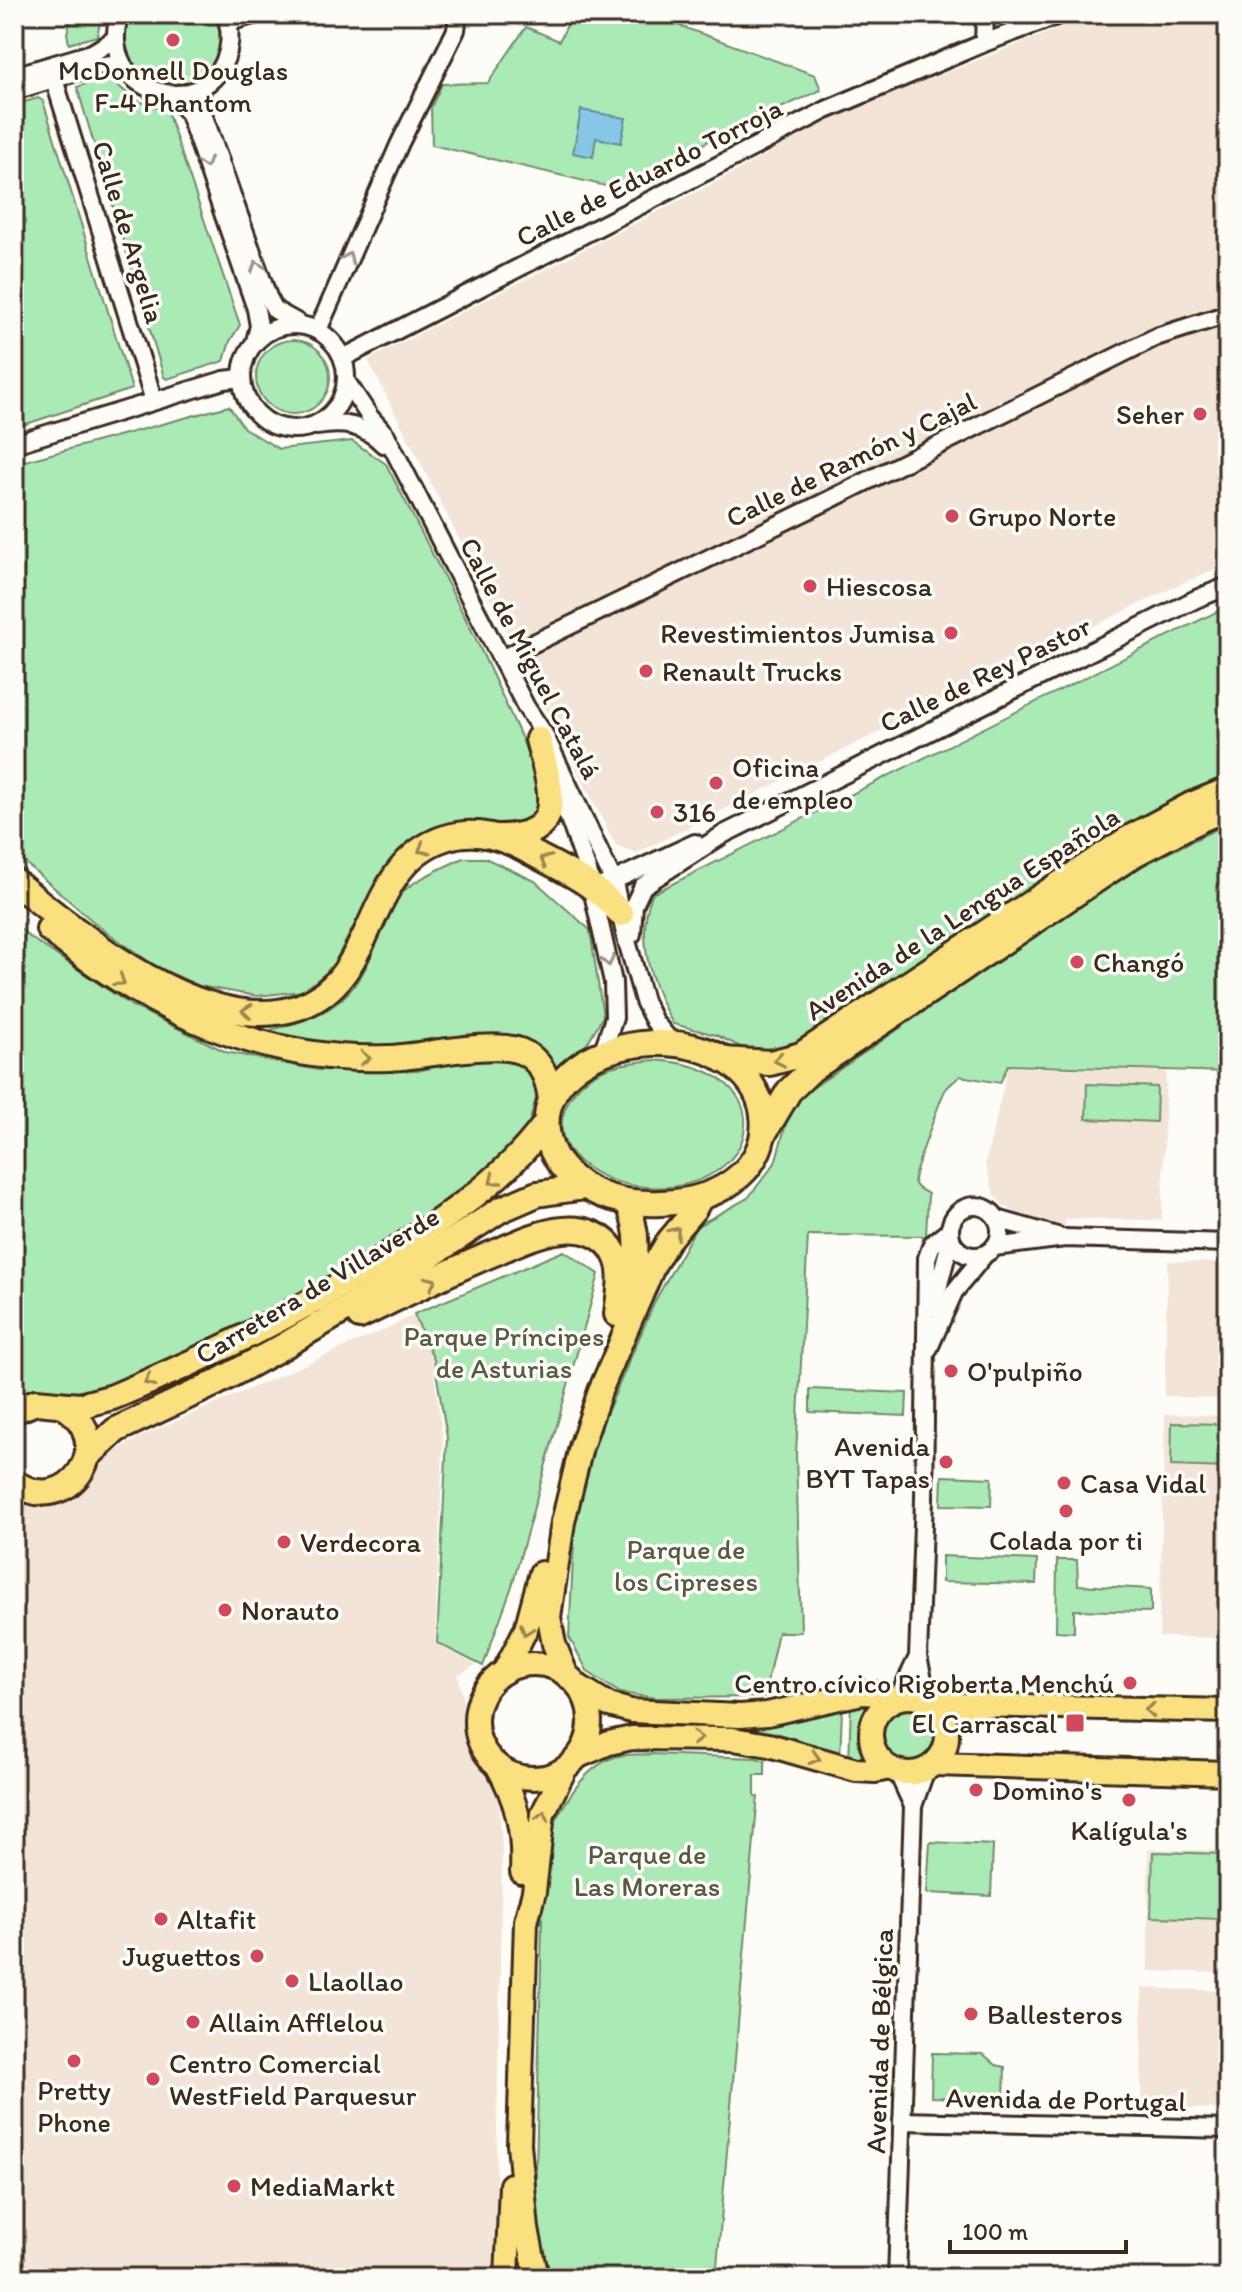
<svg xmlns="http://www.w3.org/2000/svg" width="1242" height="2292" viewBox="0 0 1242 2292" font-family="Itim,sans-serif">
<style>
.built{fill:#f2e4d7}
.green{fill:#aaebb5;stroke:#728a6a;stroke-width:2}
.water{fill:#86c7e7;stroke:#688897;stroke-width:2}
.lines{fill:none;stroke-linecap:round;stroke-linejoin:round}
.minor-casing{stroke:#3b2a1e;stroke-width:22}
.major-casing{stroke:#3b2a1e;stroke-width:28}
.highway-casing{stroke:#3b2a1e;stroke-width:30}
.minor{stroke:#fdfcf7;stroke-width:16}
.major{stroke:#fbe080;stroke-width:22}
.highway{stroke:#fbe080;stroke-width:24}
.oneway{stroke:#9c938a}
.oneway2{stroke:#9b854f}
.poi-dot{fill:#d1495b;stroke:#fdfcf7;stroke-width:3}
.labels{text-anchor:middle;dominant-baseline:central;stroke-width:7;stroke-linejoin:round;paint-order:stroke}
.poi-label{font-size:28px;fill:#3b2a1e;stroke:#fdfcf7;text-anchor:start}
.street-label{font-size:28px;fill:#3b2a1e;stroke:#fdfcf7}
.park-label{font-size:28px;fill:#575a44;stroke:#fdfcf7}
</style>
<rect width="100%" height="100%" fill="#fdfcf7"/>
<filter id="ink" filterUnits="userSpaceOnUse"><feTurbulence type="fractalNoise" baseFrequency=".0125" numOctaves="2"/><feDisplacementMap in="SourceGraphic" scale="16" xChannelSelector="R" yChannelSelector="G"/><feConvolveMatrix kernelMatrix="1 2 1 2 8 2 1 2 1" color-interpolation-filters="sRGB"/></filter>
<g filter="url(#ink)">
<g class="built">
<polygon points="1096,14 1228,14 1228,564 1180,584 929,707 637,853 616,846 368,360 718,181 838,115"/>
<polygon points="1008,1067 1166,1071 1162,1220 1066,1219 1065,1226 1035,1224 1002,1204 994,1193 985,1164"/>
<polygon points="1168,1261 1228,1263 1228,1399 1164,1396"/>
<polygon points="413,1315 432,1359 443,1442 435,1643 476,1665 458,1675 475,1754 498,1784 502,1852 496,2181 500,2218 497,2278 14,2278 14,1511 138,1438 397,1324"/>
<polygon points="1165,1414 1228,1416 1228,1638 1159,1637"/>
<polygon points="1148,1849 1228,1851 1228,1973 1148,1971"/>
<polygon points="1142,1988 1228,1991 1228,2109 1141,2108"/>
</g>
<g class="green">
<polygon points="66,14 102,14 97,36 69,44 67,33 70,23"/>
<path d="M 131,14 L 214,14 C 243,77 155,115 129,56 C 122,42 124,27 131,14 Z"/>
<polygon points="573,14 647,14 815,75 821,90 729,131 614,188 432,145 431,107 442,84 488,83 526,27 559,41"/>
<polygon points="107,76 135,100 167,111 240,325 230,341 224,361 167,379 164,377 77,87"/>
<polygon points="38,98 43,101 132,389 14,428 14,105"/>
<circle cx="293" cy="377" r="37"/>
<polygon points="229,406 244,428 279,449 352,441 386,464 474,635 522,739 541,791 535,816 518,827 488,824 402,852 370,895 331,969 303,991 257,996 199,986 155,966 97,925 14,853 14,464"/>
<path d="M 1228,606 L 1228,779 L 1181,797 L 1114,833 L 783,1050 L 749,1051 L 716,1035 L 673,1024 C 651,985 635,939 652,894 Z"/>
<path d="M 1228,823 L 1228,1072 L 1008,1065 L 1000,1083 L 960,1076 C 956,1080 950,1084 946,1089 C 942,1094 913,1175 914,1181 C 915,1188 922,1190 928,1194 L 926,1236 L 808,1235 L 796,1453 L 801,1632 L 778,1632 L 764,1697 L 656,1698 L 620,1693 L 588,1672 L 569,1637 L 577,1482 L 655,1301 L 697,1226 L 748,1198 L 775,1163 L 788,1117 L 801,1096 L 1072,910 L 1146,864 Z"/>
<path d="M 463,858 L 485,858 L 535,881 L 590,930 L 603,1016 L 585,1047 L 555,1069 L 535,1049 L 318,1046 L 259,1033 C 315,1019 350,1010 373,952 C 379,937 389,908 399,896 C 412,880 445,867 463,858 Z"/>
<polygon points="14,923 28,936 132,1006 226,1052 318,1070 417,1071 497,1054 533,1073 536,1098 526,1135 484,1180 419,1224 265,1319 134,1381 71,1397 54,1391 20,1393 14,1400"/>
<path d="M 653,1060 C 790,1067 763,1195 646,1187 C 602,1185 540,1152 569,1100 C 577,1086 590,1075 605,1069 C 621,1063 637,1062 653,1060 Z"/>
<polygon points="1087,1084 1157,1087 1156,1122 1086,1119"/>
<polygon points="564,1251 599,1274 512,1586 483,1666 437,1643 447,1437 434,1360 414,1314"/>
<polygon points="810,1389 907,1393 906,1416 810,1412"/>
<polygon points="1172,1423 1228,1424 1228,1468 1171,1466"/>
<polygon points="942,1476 992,1478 991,1506 941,1505"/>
<polygon points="942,1556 1037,1560 1036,1584 942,1582"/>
<polygon points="1057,1560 1077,1560 1078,1585 1151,1589 1151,1612 1074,1610 1074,1632 1056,1631"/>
<polygon points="851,1702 863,1702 870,1706 862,1737 868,1758 866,1761 849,1763"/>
<circle cx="914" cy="1735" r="30"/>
<polygon points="842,1709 840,1758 745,1734 746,1726 766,1725"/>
<path d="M 650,1754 L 756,1758 L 765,1761 L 765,1775 L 755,1775 L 755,1796 L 758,1797 L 757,1805 L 716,2278 L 551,2278 L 535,2215 L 544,1840 C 562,1809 581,1766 618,1756 C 628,1754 640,1755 650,1754 Z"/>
<polygon points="930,1842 993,1845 991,1896 927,1893"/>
<polygon points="1153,1852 1228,1854 1228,1919 1151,1917"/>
<polygon points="932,2053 983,2054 996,2065 1005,2067 1004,2099 931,2097"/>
</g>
<polygon class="water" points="581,110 626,118 621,143 596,138 593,157 573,153"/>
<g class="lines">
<defs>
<g id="minor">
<path d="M 120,14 C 93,94 208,127 228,51 C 231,38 230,26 225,14"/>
<polyline points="1013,14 1018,29"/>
<polyline points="229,22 257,14"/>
<polyline points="984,43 985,14"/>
<polyline points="14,76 92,53 115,39"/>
<polyline points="54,79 154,401"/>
<polyline points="201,87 202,111 268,297 275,310 300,324"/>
<polyline points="14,91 96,66 121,63"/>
<polyline points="172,94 189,114 256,309 259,326 255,341"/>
<circle cx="294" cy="377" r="52"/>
<polyline points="318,330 400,143 456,30 458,14"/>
<polyline points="343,358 826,110 984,43 1062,14"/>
<polyline points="346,381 370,417 386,435 526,707 544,734 614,882 625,934 644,1001 654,1021 672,1043"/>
<path d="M 317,426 C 343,422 364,424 383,444"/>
<polyline points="14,444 224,380 241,378"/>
<polyline points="501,659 829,500 1156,337 1228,314"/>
<polyline points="554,777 588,871 613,982 614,1018 602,1053"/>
<polyline points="604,885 695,843"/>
<polyline points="632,934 634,905 643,886 724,834 1196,599 1228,586"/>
<circle cx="975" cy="1231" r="25"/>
<polyline points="997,1219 1057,1236"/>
<polyline points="994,1247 1065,1238 1228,1243"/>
<polyline points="933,1308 951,1238"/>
<polyline points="929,1348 954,1292 985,1254"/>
<polyline points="898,1698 918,1657"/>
<polyline points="928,1702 918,1657 924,1499 927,1258 932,1244 950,1230"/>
<polyline points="897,1771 913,1806"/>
<polyline points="902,2121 1228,2129"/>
<polyline points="897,2278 913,1806 926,1769"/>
</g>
<g id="major">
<path d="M 625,1296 C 638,1264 642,1234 626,1201"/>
<circle cx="533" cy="1721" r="57"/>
<polyline points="504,1672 526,1629 541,1573"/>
<polyline points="567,1676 554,1644 549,1617 563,1522 581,1447 600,1391 654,1265 668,1241 695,1209 702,1196"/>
<polyline points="578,1686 609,1705 631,1711 740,1716 767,1714 862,1693 879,1694 892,1701"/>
<circle cx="909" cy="1735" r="38"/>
<polyline points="933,1704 1228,1711"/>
<polyline points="579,1756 609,1743 632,1738 733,1739 769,1745 856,1770 875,1771 890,1768"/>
<polyline points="934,1764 1228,1773"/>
<path d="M 497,1765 C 517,1800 524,1831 522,1872"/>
<polyline points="507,2278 511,2185"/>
<polyline points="537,2278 527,2229 519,2144 526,1921 534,1892 543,1813 565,1769"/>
</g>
<g id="highway">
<path d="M 498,837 C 572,837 549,785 538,739"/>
<path d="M 14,881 C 80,936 207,1039 299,1007 C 380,979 362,865 445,838 C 476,828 504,837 532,853 C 566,871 596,884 621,914"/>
<path d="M 49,929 C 145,1007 261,1063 388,1058 C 422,1057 491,1040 520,1051 C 541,1059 548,1078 551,1099"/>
<path d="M 653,1043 C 794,1040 804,1198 661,1203 C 518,1209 502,1052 653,1043 Z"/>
<polyline points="724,1060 770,1063 801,1055 1128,839 1191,805 1228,790"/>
<polyline points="764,1133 789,1091 812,1069 1136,853 1201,819 1228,808"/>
<path d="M 360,1316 C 406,1294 451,1270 499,1251 C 519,1242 541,1232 563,1230 C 583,1228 605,1234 615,1254 C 625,1272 619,1294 617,1314"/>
<path d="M 14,1411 L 36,1402 L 79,1406 L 113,1397 C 219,1353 324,1300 419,1235 C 467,1203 512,1170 546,1123"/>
<polyline points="89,1455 116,1430 214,1384 282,1347 371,1294 500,1210 537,1194 585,1187"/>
<path d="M 14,1482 C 67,1521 122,1441 62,1405"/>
</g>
</defs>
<use href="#minor" class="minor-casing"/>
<use href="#major" class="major-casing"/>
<use href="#highway" class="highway-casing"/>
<use href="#minor" class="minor"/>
<use href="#major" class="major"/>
<use href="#highway" class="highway"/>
</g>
<defs><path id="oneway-chevron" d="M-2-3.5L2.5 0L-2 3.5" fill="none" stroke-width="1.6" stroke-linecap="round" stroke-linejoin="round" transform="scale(2)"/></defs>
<g class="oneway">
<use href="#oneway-chevron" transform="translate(205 163) rotate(71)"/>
<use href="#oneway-chevron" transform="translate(348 258) rotate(-66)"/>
<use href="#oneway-chevron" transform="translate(257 266) rotate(-109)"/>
<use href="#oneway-chevron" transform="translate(608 961) rotate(77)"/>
</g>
<g class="oneway2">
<use href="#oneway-chevron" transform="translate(423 849) rotate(148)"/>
<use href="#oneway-chevron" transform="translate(545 860) rotate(-151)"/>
<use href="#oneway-chevron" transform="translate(120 981) rotate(33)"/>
<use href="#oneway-chevron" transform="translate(247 1011) rotate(-174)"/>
<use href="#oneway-chevron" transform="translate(365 1058) rotate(2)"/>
<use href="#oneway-chevron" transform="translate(779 1060) rotate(168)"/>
<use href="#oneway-chevron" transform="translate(494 1180) rotate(141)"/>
<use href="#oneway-chevron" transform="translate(675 1232) rotate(-51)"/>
<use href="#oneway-chevron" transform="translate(431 1282) rotate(-25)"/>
<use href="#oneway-chevron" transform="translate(149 1381) rotate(155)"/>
<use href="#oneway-chevron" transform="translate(526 1630) rotate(110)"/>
<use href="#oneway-chevron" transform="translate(1150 1710) rotate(-179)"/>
<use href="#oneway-chevron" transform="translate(697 1738) rotate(1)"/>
<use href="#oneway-chevron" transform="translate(815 1758) rotate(17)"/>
<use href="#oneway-chevron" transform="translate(543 1816) rotate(-76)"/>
</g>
</g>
<g class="poi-dot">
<circle cx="173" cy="40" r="8"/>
<circle cx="1200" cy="414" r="8"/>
<circle cx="952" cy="516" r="8"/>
<circle cx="810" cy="586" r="8"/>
<circle cx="951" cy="633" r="8"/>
<circle cx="646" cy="671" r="8"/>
<circle cx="716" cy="783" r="8"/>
<circle cx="657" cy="812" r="8"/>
<circle cx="1077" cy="962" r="8"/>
<circle cx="951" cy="1371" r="8"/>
<circle cx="946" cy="1462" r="8"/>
<circle cx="1064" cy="1483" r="8"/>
<circle cx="1066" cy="1511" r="8"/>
<circle cx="284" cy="1542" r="8"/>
<circle cx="225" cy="1610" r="8"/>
<circle cx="1130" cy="1683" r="8"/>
<rect x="1065" y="1713" width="20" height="20" rx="4"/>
<circle cx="976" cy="1790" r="8"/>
<circle cx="1129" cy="1800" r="8"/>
<circle cx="161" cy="1919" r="8"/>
<circle cx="257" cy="1956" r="8"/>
<circle cx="292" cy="1981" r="8"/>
<circle cx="971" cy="2014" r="8"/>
<circle cx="193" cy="2022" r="8"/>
<circle cx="74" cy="2061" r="8"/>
<circle cx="153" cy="2079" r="8"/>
<circle cx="234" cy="2186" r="8"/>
</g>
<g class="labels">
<g class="poi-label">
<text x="173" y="70" text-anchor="middle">McDonnell Douglas<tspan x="173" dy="32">F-4 Phantom</tspan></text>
<text x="1184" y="414" text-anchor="end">Seher</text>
<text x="968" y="516">Grupo Norte</text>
<text x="826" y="586">Hiescosa</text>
<text x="935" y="633" text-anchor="end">Revestimientos Jumisa</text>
<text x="662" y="671">Renault Trucks</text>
<text x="732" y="767">Oficina<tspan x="732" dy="32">de empleo</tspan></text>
<text x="673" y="812">316</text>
<text x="1093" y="962">Changó</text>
<text x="967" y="1371">O'pulpiño</text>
<text x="930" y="1446" text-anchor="end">Avenida<tspan x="930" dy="32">BYT Tapas</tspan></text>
<text x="1080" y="1483">Casa Vidal</text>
<text x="1066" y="1540" text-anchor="middle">Colada por ti</text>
<text x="300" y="1542">Verdecora</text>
<text x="241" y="1610">Norauto</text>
<text x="1114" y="1683" text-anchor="end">Centro cívico Rigoberta Menchú</text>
<text x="1057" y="1723" text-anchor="end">El Carrascal</text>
<text x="992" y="1790">Domino's</text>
<text x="1129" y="1830" text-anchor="middle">Kalígula's</text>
<text x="177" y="1919">Altafit</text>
<text x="241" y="1956" text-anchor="end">Juguettos</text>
<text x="308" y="1981">Llaollao</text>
<text x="987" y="2014">Ballesteros</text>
<text x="209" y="2022">Allain Afflelou</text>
<text x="169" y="2063">Centro Comercial<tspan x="169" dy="32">WestField Parquesur</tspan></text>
<text x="74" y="2090" text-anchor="middle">Pretty<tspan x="74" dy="32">Phone</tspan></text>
<text x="250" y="2186">MediaMarkt</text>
</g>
<g class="street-label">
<text transform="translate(649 172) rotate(-27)">Calle de Eduardo Torroja</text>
<text transform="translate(129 232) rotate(73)">Calle de Argelia</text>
<text transform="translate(851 459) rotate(-26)">Calle de Ramón y Cajal</text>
<text transform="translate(531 658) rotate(62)">Calle de Miguel Catalá</text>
<text transform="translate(985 674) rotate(-26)">Calle de Rey Pastor</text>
<text transform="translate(962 913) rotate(-33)">Avenida de la Lengua Española</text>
<text transform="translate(317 1285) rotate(-31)">Carretera de Villaverde</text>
<text transform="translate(879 2041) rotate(-88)">Avenida de Bélgica</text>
<text transform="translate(1066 2099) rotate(1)">Avenida de Portugal</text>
</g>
<g class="park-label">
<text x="504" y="1336">Parque Príncipes<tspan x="504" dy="32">de Asturias</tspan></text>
<text x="686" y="1549">Parque de<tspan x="686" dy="32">los Cipreses</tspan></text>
<text x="647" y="1854">Parque de<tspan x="647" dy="32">Las Moreras</tspan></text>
</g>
</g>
<rect width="1242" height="2292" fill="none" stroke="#fdfcf7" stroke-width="48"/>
<rect x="24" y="24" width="1194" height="2244" fill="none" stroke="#3b2a1e" stroke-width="3" filter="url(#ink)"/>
<path d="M950 2240v12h176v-12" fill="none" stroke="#3b2a1e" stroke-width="4"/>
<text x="962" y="2240" font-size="24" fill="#3b2a1e" stroke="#fdfcf7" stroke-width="6" paint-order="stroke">100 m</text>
</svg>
